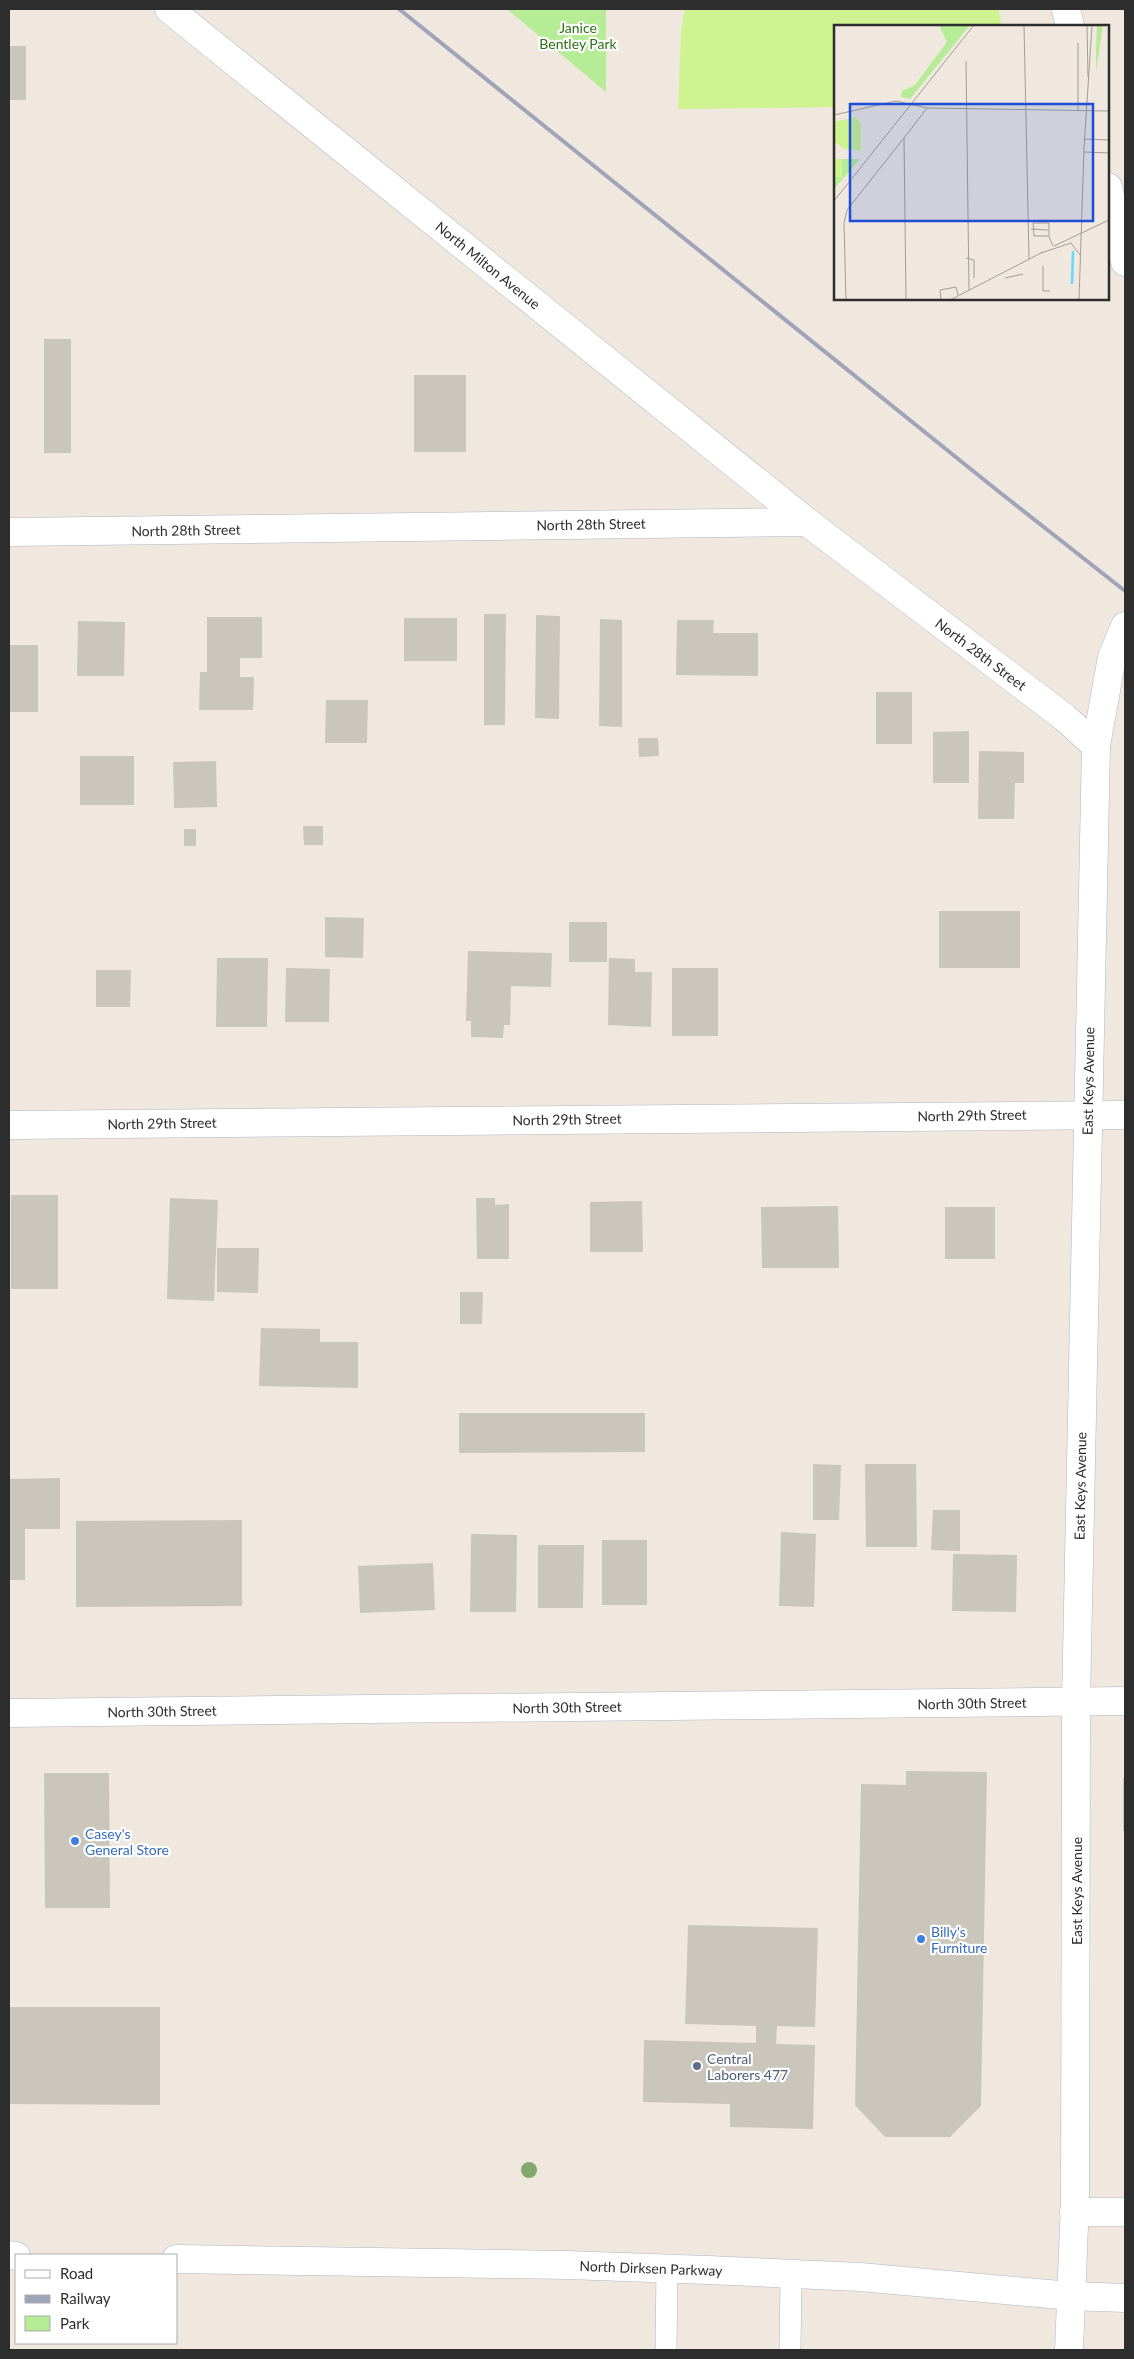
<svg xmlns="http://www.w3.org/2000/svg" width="1134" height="2359" viewBox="0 0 1134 2359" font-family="Lato,sans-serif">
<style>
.green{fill:#b5ec95}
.pitch{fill:#cdf490}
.building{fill:#cbc6bc}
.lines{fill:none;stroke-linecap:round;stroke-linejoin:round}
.lane-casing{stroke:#b2b5c2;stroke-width:22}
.street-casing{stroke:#b2b5c2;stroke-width:29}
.secondary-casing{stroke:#b2b5c2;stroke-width:29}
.lane{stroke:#fff;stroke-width:21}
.street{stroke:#fff;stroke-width:28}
.secondary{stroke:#fff;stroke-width:28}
.rail{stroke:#a0a4b9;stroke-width:4}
.tree{fill:#83a86e}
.shop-dot{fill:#3f7fe0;stroke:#fff;stroke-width:2}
.service-dot{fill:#5c6f8a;stroke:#fff;stroke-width:2}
.labels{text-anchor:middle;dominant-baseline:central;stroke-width:4.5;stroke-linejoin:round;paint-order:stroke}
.park-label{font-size:14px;fill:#2a7413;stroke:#fff}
.street-label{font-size:14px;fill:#2d2d2d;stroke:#fff}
.shop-label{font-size:14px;fill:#366cbe;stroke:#fff;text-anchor:start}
.service-label{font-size:14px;fill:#4e5e75;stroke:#fff;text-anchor:start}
.inset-river{fill:none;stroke:#67d9fc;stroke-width:2.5}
.inset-road{fill:none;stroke:#a29d97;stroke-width:1}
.view{fill:#1d4ed8;fill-opacity:0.15;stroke:#1d4ed8;stroke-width:2.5}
.inset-edge{fill:none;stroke:#2d2d2d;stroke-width:2.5}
</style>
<rect width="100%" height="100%" fill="#f0e7de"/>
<polygon class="green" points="507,9 606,9 606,92"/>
<polygon class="pitch" points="685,9 998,9 1002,26 835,26 835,107 678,109 681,31"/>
<g class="building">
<rect x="9" y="46" width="17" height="54"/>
<rect x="44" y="339" width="27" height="114"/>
<rect x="414" y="375" width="52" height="77"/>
<polygon points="484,614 506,614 505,725 484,725"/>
<polygon points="536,615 560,616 559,719 535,718"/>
<polygon points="207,617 262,617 262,658 240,658 240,677 254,677 253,710 199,710 200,672 207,672"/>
<rect x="404" y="618" width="53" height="43"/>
<polygon points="600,619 622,620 622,727 599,726"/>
<polygon points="677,620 714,620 713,633 758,633 758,676 676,675"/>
<polygon points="78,621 125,622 124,676 77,676"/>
<rect x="9" y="645" width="29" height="67"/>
<rect x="876" y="692" width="36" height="52"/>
<polygon points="326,700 368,700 367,743 325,743"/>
<polygon points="969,731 969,783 933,783 933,732"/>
<polygon points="638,738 658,738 659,756 639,757"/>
<polygon points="979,751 1024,752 1024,783 1015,783 1014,819 978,819"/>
<rect x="80" y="756" width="54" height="49"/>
<polygon points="216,761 217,807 174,808 173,762"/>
<polygon points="303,826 323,826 323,845 304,845"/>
<rect x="184" y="829" width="12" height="17"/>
<rect x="939" y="911" width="81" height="57"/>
<polygon points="325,917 364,918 363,958 325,957"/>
<rect x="569" y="922" width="38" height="40"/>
<polygon points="468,951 552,953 551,987 511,986 510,1025 504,1025 503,1038 471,1037 471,1021 466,1021"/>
<polygon points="217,958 268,958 267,1027 216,1027"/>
<polygon points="609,958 635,959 635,972 652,972 651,1027 608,1025"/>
<polygon points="286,968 330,969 329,1022 285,1022"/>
<rect x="672" y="968" width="46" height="68"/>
<polygon points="96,970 131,970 130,1007 96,1007"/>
<rect x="11" y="1195" width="47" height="94"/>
<polygon points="170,1198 218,1200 214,1301 167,1299"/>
<polygon points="476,1198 495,1198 495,1205 509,1204 509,1259 477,1259"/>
<polygon points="642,1201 643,1252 590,1252 590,1202"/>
<polygon points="838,1206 839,1268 762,1268 761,1207"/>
<rect x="945" y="1207" width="50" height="52"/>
<polygon points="217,1248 259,1248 258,1293 217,1292"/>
<polygon points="460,1292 483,1292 482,1324 460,1324"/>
<polygon points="261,1328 320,1329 320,1342 358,1342 358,1388 259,1386"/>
<polygon points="459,1413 645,1413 645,1452 459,1453"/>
<polygon points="813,1464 841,1465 839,1520 813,1520"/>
<polygon points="865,1464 916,1464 917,1547 866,1547"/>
<polygon points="60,1478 60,1529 25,1529 25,1580 9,1580 9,1479"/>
<polygon points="933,1510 960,1510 960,1551 931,1550"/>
<polygon points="242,1520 242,1606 76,1607 76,1521"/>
<polygon points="781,1532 816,1534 814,1607 779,1606"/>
<polygon points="471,1534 517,1535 516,1612 470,1612"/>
<rect x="602" y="1540" width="45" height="65"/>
<polygon points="538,1545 584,1545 583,1608 538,1608"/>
<polygon points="953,1554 1017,1555 1016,1612 952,1611"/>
<polygon points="433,1563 435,1610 360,1613 358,1566"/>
<polygon points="906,1771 987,1772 981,2106 950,2137 885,2137 855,2105 861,1784 906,1785"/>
<polygon points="44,1773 109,1773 110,1908 45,1908"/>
<rect x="1123" y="1778" width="2" height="53"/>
<polygon points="688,1925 818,1928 815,2027 777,2026 776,2044 815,2045 813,2129 730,2127 730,2104 643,2102 644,2040 756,2043 756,2026 685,2024"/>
<polygon points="9,2007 160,2007 160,2105 9,2104"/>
</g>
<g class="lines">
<defs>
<g id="lane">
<polyline points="666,2350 667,2268"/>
<polyline points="790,2350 791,2274"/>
</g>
<g id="street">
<polyline points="169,9 807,522"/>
<polyline points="1066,9 1070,26"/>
<polyline points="1108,187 1125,262"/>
<polyline points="9,532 807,522 1064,717 1096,746"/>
<polyline points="9,1125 1125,1115"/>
<polyline points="9,1713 1125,1701"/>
<polyline points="1074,2212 1125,2212"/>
<polyline points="1069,2350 1075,2202 1076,1702 1096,746 1112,657 1125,626"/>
</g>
<g id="secondary">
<polyline points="9,2255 16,2256"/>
<polyline points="176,2259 567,2265 708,2270 860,2277 1071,2296 1125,2298"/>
</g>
</defs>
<use href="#lane" class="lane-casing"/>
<use href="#street" class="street-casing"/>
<use href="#secondary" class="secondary-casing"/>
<use href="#lane" class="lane"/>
<use href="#street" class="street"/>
<use href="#secondary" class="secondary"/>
<polyline class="rail" points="399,9 998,491 1125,591"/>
</g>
<circle class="tree" cx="529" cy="2170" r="8"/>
<g class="shop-dot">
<circle cx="75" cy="1841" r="5"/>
<circle cx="921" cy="1939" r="5"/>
</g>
<circle class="service-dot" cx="697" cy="2066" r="5"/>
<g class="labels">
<g class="park-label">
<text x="578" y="27">Janice<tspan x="578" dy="16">Bentley Park</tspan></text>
</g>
<g class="street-label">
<text transform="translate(488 265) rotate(39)">North Milton Avenue</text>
<text transform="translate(591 524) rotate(-1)">North 28th Street</text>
<text transform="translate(186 530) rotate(-1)">North 28th Street</text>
<text transform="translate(981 654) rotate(37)">North 28th Street</text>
<text transform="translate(1088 1081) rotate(-89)">East Keys Avenue</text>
<text transform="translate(972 1115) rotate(-1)">North 29th Street</text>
<text transform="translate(567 1119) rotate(-1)">North 29th Street</text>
<text transform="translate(162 1123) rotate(-1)">North 29th Street</text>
<text transform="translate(1080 1486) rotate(-89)">East Keys Avenue</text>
<text transform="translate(972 1703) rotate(-1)">North 30th Street</text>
<text transform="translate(567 1707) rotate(-1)">North 30th Street</text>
<text transform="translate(162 1711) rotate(-1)">North 30th Street</text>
<text transform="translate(1076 1891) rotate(-90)">East Keys Avenue</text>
<text transform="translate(651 2268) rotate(2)">North Dirksen Parkway</text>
</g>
<g class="shop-label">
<text x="85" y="1833">Casey's<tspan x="85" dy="16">General Store</tspan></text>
<text x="931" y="1931">Billy's<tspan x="931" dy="16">Furniture</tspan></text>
</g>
<g class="service-label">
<text x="707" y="2058">Central<tspan x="707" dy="16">Laborers 477</tspan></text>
</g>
</g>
<g transform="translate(834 25)">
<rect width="275" height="275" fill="#f0e7de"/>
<path d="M 105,0 L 136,0 L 76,74 L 67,72 L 68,66 L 81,60 L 113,17 ZM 263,0 L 269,0 L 262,46 L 262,25 ZM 0,134 L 26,134 L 0,164 Z" fill="#b5ec95"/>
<path d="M 22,92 L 27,99 L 27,126 L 10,124 L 0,116 L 0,97 ZM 0,134 L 8,134 L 8,153 L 0,152 Z" fill="#cdf490"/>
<path class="inset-river" d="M 238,259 L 239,226"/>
<path class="inset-road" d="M 190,0 L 195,234M 253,0 L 254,52M 132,36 L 135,265M 244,85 L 244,18M 0,90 L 62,76 L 93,83 L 275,86M 250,114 L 275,115M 250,127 L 275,128M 0,176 L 140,0M 197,204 L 214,205M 214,211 L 200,211 L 199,198 L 215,198 L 215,212 L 219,221M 220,221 L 275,195M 207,228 L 237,218 L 246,230M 132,233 L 140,235 L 140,253M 209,241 L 209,266 L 216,266M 171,253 L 189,249M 12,275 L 10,198 L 13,185 L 70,113M 72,275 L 70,113 L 93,83M 107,275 L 106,265 L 122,262 L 124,270M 116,275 L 209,227M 245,275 L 250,123 L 258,0"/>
<path class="view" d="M 16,79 L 259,79 L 259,196 L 16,196 Z"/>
<rect width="275" height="275" class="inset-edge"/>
</g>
<rect width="1134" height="2359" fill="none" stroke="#2d2d2d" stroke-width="20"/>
<rect x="15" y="2254" width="162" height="90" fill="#ffffff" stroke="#ababab"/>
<rect x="25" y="2270" width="25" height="8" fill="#ffffff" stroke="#ababab"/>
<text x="60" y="2279" font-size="15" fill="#2d2d2d">Road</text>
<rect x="25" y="2295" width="25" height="8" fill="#a0a4b9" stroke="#ababab"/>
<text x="60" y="2304" font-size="15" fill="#2d2d2d">Railway</text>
<rect x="25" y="2316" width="25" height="15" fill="#b5ec95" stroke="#ababab"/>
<text x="60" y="2329" font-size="15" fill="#2d2d2d">Park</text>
</svg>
